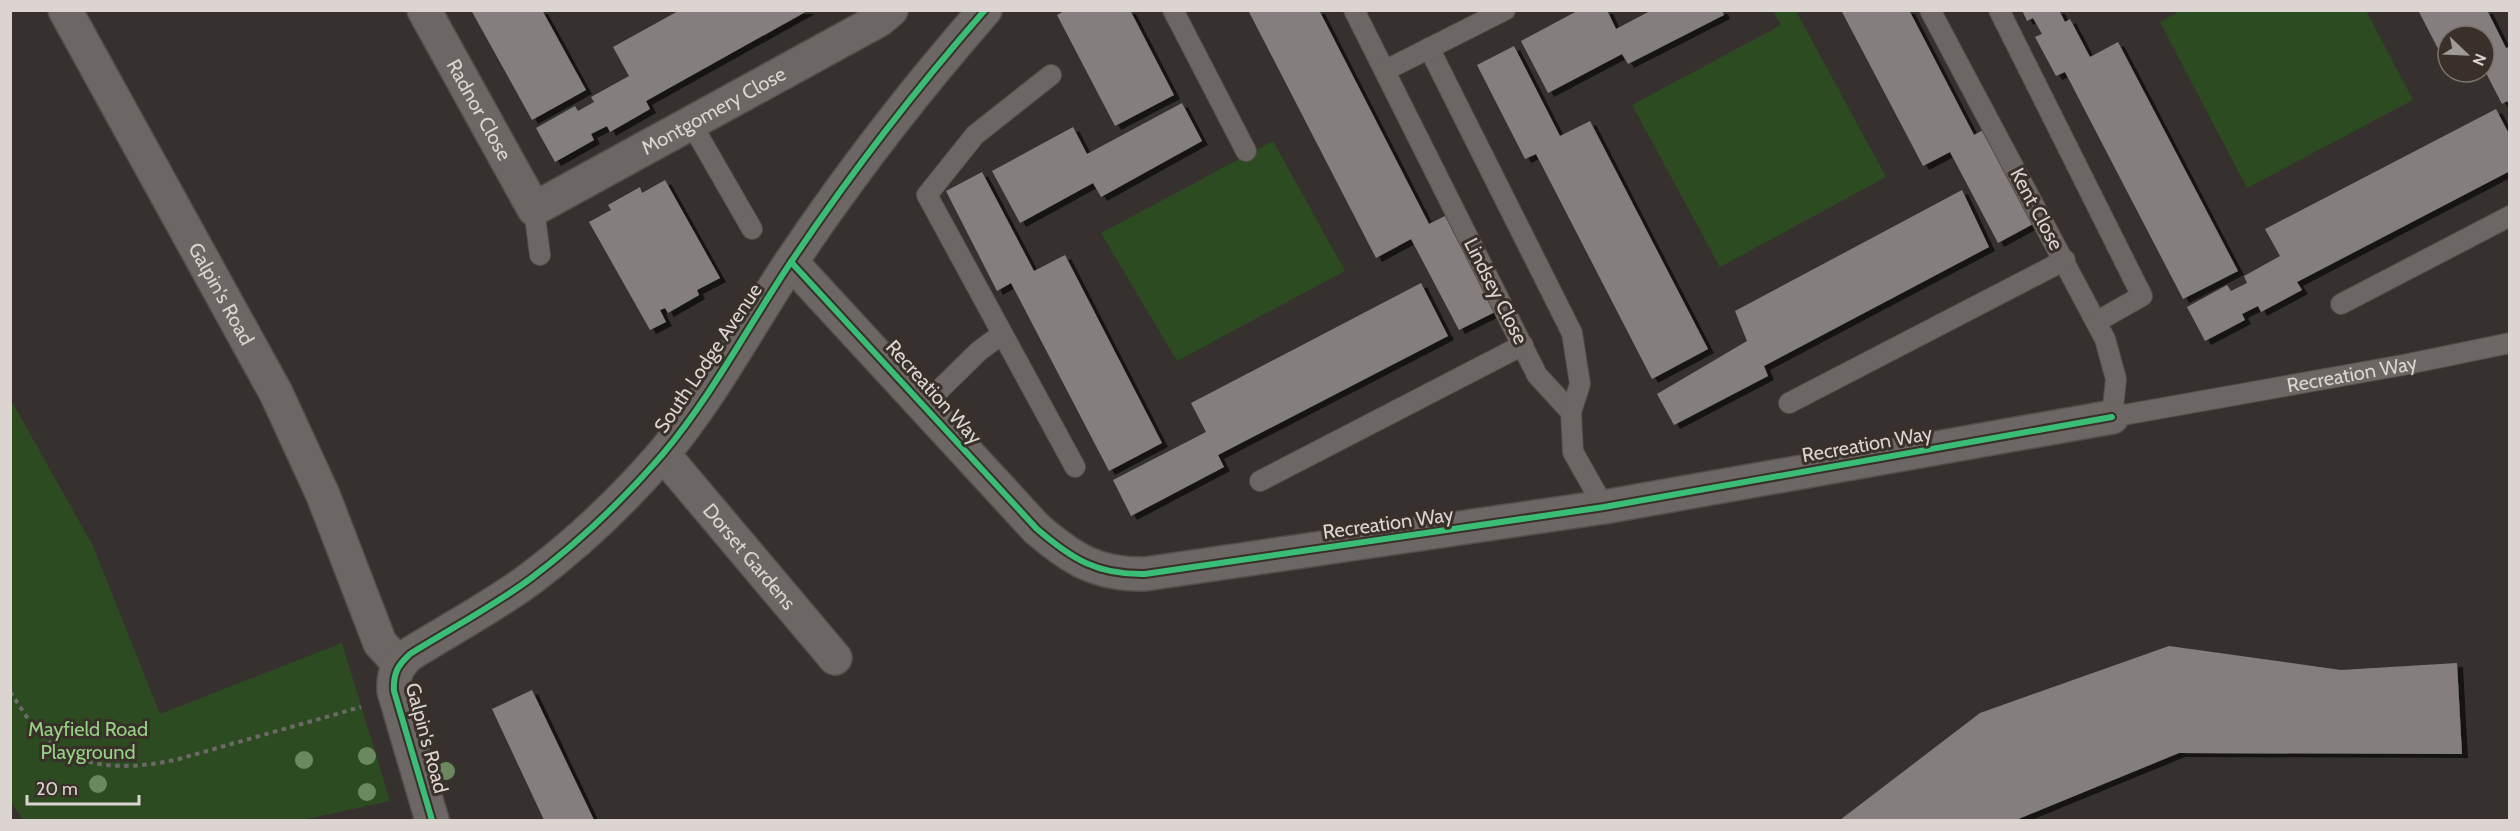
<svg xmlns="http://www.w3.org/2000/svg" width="2520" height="831" viewBox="0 0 2520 831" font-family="Cabin,sans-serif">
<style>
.green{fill:#2c4b21}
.building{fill:#847f7e;filter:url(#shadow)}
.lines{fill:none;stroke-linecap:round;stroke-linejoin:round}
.lane-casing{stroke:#534e4b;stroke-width:22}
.street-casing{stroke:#534e4b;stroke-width:36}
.secondary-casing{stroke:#534e4b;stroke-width:36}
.path{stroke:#6d6967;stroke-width:4;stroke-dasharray:4.5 4.5;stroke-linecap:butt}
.lane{stroke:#6c6764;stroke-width:20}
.street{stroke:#6c6764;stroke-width:33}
.secondary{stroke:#6c6764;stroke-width:33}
.cycleway-casing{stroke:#3a302a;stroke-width:10}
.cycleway{stroke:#3abd76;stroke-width:6}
.tree{fill:#6a8a5d}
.labels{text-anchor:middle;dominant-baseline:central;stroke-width:6;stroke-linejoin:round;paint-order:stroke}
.street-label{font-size:20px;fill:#dbd4d0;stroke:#3a302a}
.park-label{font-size:20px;fill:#95d283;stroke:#3a302a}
</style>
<defs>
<filter id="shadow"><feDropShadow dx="6" dy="4" stdDeviation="0" flood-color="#0009"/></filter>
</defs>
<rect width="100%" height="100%" fill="#36312e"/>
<g class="green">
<polygon points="1773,11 1796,11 1886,177 1720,267 1632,105 1781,25"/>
<polygon points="2180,11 2366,11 2413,100 2247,188 2160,22"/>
<polygon points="1273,141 1345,271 1177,361 1101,233"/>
<polygon points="11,400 93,546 160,714 342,643 390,801 302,820 23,820 10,800"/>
</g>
<g class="building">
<polygon points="471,10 542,10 586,90 532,120"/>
<polygon points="680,10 809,10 646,101 650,109 610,132 607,126 591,134 594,140 555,162 536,128 575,106 578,111 594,102 591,97 629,76 613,47"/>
<polygon points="1066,10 1130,10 1174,95 1115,126 1057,15"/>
<polygon points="1248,10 1319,10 1429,224 1445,216 1495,312 1459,330 1411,239 1376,258"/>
<polygon points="1579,10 1607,10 1616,29 1652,10 1722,10 1724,15 1628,64 1622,54 1548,93 1521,41"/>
<polygon points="1841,10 1909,10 1974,135 1985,129 2035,223 1998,243 1950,152 1923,166"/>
<polygon points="2022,10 2059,10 2065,22 2070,19 2090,57 2118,42 2238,271 2183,299 2065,72 2056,76 2035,37 2042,34 2033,18 2027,21"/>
<polygon points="2418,10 2487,10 2506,48 2510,47 2510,106 2507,101 2502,104 2484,69 2484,36 2448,36 2448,68"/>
<polygon points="1514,46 1560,136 1590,121 1708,349 1652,379 1536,154 1525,159 1477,65"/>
<polygon points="2450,72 2469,72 2454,79"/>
<polygon points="1182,103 1202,141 1101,197 1093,183 1020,223 992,171 1073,127 1087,154"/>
<polygon points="2496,109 2510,136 2510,171 2297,282 2302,290 2261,312 2258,306 2242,314 2245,320 2205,341 2187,307 2227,285 2231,291 2247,283 2244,276 2280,256 2265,229"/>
<polygon points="982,172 1034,271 1065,255 1162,443 1109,471 1011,283 997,291 946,191"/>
<polygon points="665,180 720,278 697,290 699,295 668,313 665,308 660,310 666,322 650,330 589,222 611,210 608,205 640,187 642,193"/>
<polygon points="1962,190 1989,247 1764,366 1768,376 1674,425 1657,394 1747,341 1735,311"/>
<polygon points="1421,283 1448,336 1218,455 1224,467 1131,516 1113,480 1206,432 1191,403"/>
<polygon points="2169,646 2341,670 2457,663 2462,754 2179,753 2016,820 1840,820 1980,713"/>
<polygon points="532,690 594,820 544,820 492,709"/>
</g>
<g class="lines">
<defs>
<g id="lane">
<polyline points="1173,10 1246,151"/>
<polyline points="1354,10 1537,375 1571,412 1573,452 1604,507"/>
<path id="s1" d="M 1930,10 L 2105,339 L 2116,379 L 2112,417 L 2403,365 L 2510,343"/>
<polyline points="1999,10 2142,296 2096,322"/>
<polyline points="1429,48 1572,333 1580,384 1571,412"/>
<polyline points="1386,70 1505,10"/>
<polyline points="1051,75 975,135 927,195 1075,467"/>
<polyline points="691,123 752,229"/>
<polyline points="534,209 540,255"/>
<polyline points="2341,304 2510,216"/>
<polyline points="1789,403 2065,260"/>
<polyline points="924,405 979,351 1002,334"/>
<polyline points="1260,481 1523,345"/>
</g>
<g id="street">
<path id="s2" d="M 65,10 L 276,393 L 323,495 L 380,643 L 399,664"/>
<path id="s3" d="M 424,10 L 534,209 L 879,20 L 891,10"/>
<path d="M 791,262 L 1037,529 C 1072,559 1097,575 1145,574 L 1604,507 L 2112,417"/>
<path id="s4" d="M 663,454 L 835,658"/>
</g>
<path id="secondary" d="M 432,820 L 394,691 C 393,673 398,665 410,654 C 450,629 492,607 530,579 C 578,543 623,500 662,455 C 712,396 748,326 791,262 C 850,174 915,90 985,10"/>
</defs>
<use href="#lane" class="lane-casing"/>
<use href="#street" class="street-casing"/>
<use href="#secondary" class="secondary-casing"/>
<path class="path" d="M 10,692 C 20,706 28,721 40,733 C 76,772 131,770 179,759 L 361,707"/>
<use href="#lane" class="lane"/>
<use href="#street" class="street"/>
<use href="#secondary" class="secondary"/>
<defs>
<g id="cycleway">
<path d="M 791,262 L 1037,529 C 1072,559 1097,575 1145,574 L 1604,507 L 2112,417"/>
<path d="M 432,820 L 394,691 C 393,673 398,665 410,654 C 450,629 492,607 530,579 C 578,543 623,500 662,455 C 712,396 748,326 791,262 C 850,174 915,90 985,10"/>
</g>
</defs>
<use href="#cycleway" class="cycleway-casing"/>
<use href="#cycleway" class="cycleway"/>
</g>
<g class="tree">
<circle cx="367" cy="756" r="9"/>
<circle cx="304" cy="760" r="9"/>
<circle cx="446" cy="771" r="9"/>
<circle cx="98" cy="784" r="9"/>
<circle cx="367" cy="792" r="9"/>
</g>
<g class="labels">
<g class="street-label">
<text stroke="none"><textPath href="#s3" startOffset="114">Radnor Close</textPath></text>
<text stroke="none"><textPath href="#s3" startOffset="432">Montgomery Close</textPath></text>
<text transform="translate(2037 209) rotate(62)">Kent Close</text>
<text transform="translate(1496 291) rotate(63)">Lindsey Close</text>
<text stroke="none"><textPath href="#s2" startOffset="324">Galpin's Road</textPath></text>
<text transform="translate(708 358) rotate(-56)">South Lodge Avenue</text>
<text stroke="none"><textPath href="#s1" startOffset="696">Recreation Way</textPath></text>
<text transform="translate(934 392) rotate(48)">Recreation Way</text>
<text transform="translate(1867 444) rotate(-10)">Recreation Way</text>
<text transform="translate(1388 523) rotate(-8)">Recreation Way</text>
<text stroke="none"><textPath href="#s4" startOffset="134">Dorset Gardens</textPath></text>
<text transform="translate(427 738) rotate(75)">Galpin's Road</text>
</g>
<g class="park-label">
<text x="88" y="729">Mayfield Road<tspan x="88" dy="23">Playground</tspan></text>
</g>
</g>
<rect width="2520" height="831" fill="none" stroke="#dbd4d0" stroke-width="24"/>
<g transform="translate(2466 54) rotate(113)"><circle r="28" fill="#3a302a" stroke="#7a726c" stroke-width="1.5"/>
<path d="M0-4.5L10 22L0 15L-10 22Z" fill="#a19b97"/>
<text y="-9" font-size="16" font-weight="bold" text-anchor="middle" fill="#dbd4d0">N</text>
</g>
<path d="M27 795v9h112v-9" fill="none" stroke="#dbd4d0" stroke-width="3"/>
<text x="36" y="795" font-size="18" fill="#dbd4d0" stroke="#3a302a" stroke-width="4.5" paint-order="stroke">20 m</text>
</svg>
